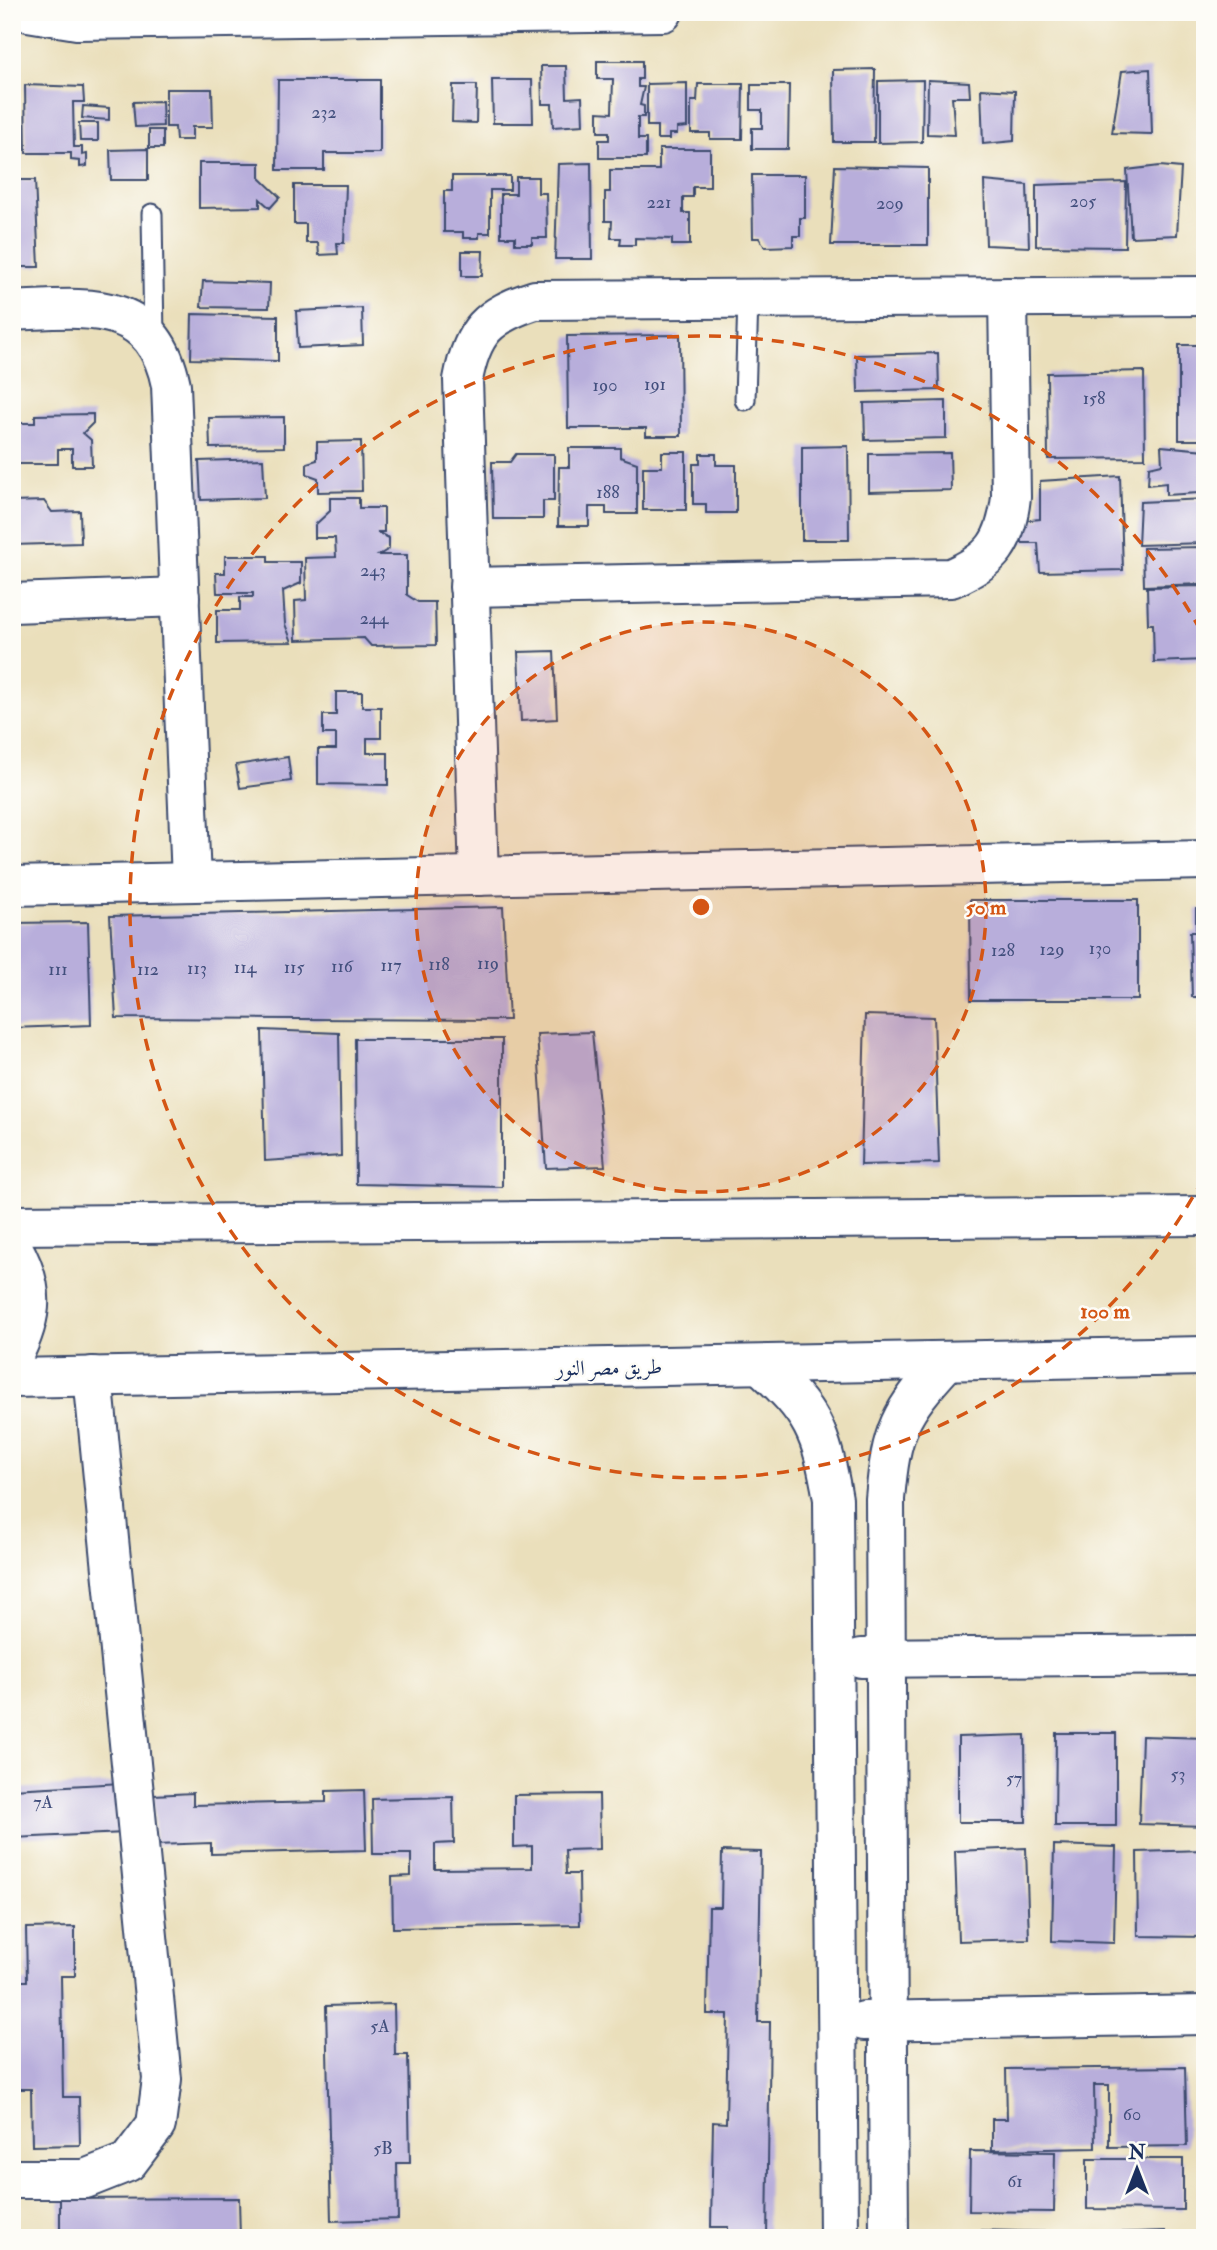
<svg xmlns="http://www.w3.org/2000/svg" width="1217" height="2250" viewBox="0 0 1217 2250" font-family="'IM FELL Double Pica',Amiri,serif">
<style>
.building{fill:#b8aedb}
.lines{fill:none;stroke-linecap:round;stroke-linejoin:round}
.service-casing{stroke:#3a496c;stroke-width:23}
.minor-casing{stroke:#3a496c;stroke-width:42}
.tertiary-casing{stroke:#3a496c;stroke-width:42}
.service{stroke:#fff;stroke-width:19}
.minor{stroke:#fff;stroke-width:38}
.tertiary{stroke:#fff;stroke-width:38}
.ring{fill:none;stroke:#d45514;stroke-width:3.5;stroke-dasharray:12 9}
.labels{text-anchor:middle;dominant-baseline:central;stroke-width:5;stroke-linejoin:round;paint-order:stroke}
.number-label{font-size:18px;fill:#424f7d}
.street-label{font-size:21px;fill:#1b2f5e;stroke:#fdfcf7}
.centre{fill:#d45514;stroke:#fdfcf7;stroke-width:3.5}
.ring-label{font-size:21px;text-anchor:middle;font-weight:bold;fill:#d45514;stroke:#fdfcf7;stroke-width:5;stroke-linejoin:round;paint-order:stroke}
</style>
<rect width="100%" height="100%" fill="#fdfcf7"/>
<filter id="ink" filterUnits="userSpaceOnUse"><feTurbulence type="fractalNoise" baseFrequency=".0143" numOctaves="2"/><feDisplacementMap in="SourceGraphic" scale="14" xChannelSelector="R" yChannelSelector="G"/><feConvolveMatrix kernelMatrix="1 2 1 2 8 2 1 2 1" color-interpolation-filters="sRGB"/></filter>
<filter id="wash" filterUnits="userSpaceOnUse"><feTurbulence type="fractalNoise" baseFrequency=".00686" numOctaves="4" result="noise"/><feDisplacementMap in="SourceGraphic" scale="28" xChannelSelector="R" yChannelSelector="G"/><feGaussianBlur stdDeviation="1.57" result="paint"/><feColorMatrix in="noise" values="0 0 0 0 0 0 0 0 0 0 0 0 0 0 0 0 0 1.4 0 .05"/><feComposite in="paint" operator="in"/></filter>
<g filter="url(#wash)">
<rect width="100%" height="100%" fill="#eadfbb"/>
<g id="blocks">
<g class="building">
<polygon points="597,61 642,61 642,79 638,79 638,87 644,87 640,105 644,106 644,117 638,117 638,139 646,139 646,158 599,158 599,140 609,140 609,132 598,132 598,112 612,113 613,79 597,79"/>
<polygon points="541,66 566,66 567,98 582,97 583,125 553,127 552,104 542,104"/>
<polygon points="875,69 874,142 834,142 833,70"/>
<polygon points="1150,69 1152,134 1112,133 1122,71"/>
<polygon points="278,80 380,80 380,153 324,153 324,170 277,170"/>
<polygon points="492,80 532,80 533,123 493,123"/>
<polygon points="923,80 922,142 878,143 878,81"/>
<polygon points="928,80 969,82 970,97 952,97 955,135 927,134"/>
<polygon points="687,83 687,127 677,128 677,134 669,134 669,139 657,139 657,126 647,126 647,84"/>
<polygon points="698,84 743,84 742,139 710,139 710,133 691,133 691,101 697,101"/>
<polygon points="25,85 83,87 84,102 73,102 74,147 82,147 82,155 87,154 87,166 80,167 80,161 71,160 71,153 26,153"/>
<polygon points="453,85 477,85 476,123 452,122"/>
<polygon points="751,85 789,85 788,149 752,149 752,128 762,128 762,110 751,110"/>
<polygon points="12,86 16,86 15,134 12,134"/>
<polygon points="166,89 212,89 213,127 192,127 192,140 176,140 175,127 166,127"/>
<polygon points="981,89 1015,91 1014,141 983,144"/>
<polygon points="162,101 163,126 135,127 133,102"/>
<polygon points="83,106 109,108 109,120 82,118"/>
<polygon points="79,123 98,123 98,141 80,141"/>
<rect x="149" y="130" width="14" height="18"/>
<polygon points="148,149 148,180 111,180 110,150"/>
<polygon points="659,149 710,149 710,187 693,187 693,197 683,197 683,213 690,213 690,245 672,245 672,239 635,238 635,245 620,245 621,238 611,238 612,221 605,221 605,192 610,192 610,170 659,170"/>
<polygon points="199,163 260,163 260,178 280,197 270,208 260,199 260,207 199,208"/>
<polygon points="591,163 592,259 555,259 558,164"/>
<polygon points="835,166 928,168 928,245 831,245"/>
<polygon points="1160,166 1181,168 1177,235 1131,237 1127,170"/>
<polygon points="752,175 805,175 805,218 800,218 800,236 793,236 793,246 765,247 759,238 753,238"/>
<polygon points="452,176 510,176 510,190 490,190 490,233 479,233 479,238 463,238 463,232 444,232 444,191 452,191"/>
<polygon points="516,177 538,177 538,193 546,193 547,238 532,238 532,244 515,244 515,237 501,237 501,194 516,194"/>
<polygon points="12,180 35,180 39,267 12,267"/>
<polygon points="984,181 1027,185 1029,247 986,245"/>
<polygon points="1126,182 1125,247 1036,246 1036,185"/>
<polygon points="294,185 346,185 344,243 337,243 338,254 319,255 318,243 306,243 306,224 294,224"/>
<polygon points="462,251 483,251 482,276 462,276"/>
<polygon points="203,281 270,283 269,308 201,307"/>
<polygon points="362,308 363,345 298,348 296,311"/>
<polygon points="192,314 278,316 278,361 191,359"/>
<polygon points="680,335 681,436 646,436 646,428 568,428 567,336"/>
<rect x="1179" y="345" width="26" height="95"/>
<polygon points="938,353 939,390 858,392 857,355"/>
<polygon points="1144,371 1145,458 1048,459 1047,373"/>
<polygon points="946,401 946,438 865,440 864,403"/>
<polygon points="93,414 93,423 83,433 91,440 92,466 72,466 72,449 58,449 58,464 18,464 18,423 35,423 35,415"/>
<polygon points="284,417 284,447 210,448 209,418"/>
<polygon points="361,441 362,491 318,492 318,478 307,474 307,463 317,460 317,442"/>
<polygon points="848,446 849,540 802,540 802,447"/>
<polygon points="1161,446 1205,450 1205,482 1199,493 1166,495 1166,483 1148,485 1149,467 1162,464"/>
<polygon points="569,448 620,448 620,457 637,463 637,514 606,514 606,507 589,507 589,526 558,526 559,467 569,467"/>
<polygon points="662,452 686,452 686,510 643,510 643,467 662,467"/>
<polygon points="950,453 951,490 869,492 869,454"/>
<polygon points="516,454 554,454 554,501 543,501 543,519 493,519 492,462 510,462"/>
<polygon points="700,454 716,454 716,465 736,465 736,513 706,513 706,504 693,504 693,464 700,464"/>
<polygon points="263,459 265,498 201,500 199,461"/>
<polygon points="1120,476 1123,570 1040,572 1038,543 1022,543 1021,521 1040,519 1040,481"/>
<polygon points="330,498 359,498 359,508 384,508 384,532 377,532 389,538 389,549 379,555 407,555 407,595 418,602 435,602 436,645 371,646 364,638 296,640 295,601 306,600 305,558 336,557 335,538 315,538 315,525 330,511"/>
<polygon points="1205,499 1205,543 1138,545 1140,502"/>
<polygon points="44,501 52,512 80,511 81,543 12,545 12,502"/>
<polygon points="1205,547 1205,584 1144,586 1143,548"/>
<polygon points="225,556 268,556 268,562 301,562 301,583 283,591 285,624 292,642 217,643 217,610 240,610 240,597 253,597 253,593 217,593 216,573 225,573"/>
<polygon points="1205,586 1205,660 1154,662 1153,624 1148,624 1147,587"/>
<polygon points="554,651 557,719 521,721 518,652"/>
<polygon points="336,692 362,692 362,707 381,707 381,738 367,738 367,753 388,753 388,785 318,784 318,749 336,749 336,734 323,734 323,715 336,715"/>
<polygon points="288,757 291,781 240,788 236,765"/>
<polygon points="970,900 1138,900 1138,1000 971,1000"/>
<polygon points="503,907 509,1020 116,1018 110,916"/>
<polygon points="1196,909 1205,909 1205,997 1192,997 1190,932 1196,932"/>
<polygon points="88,922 91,1025 12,1028 12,923"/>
<polygon points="865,1015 934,1017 939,1163 861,1165"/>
<polygon points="262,1030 339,1033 341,1156 265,1161"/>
<polygon points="592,1032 605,1166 546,1168 537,1034"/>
<polygon points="355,1039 502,1039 502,1187 356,1184"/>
<polygon points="1056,1733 1116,1733 1116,1826 1055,1826"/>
<polygon points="1025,1735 1026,1822 958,1822 958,1737"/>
<polygon points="1142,1736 1205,1738 1205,1826 1139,1824"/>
<polygon points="122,1783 125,1833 12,1838 12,1789"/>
<polygon points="364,1790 366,1850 211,1854 211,1843 155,1845 154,1795 193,1793 193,1805 326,1802 326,1791"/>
<polygon points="599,1794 600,1849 565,1850 566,1874 579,1874 580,1925 393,1928 392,1877 411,1876 411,1854 373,1854 372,1799 453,1797 454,1843 435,1844 435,1869 532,1868 532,1846 514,1847 514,1795"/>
<polygon points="1054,1845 1116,1847 1114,1943 1052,1941"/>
<polygon points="1026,1848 1029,1939 958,1941 955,1851"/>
<polygon points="1205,1850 1205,1937 1138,1936 1137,1852"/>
<polygon points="722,1851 761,1852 758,2022 770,2022 767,2238 728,2238 728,2227 711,2227 713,2122 726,2123 728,2014 707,2014 709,1907 721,1907"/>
<polygon points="75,1927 75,1976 61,1976 63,2097 79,2097 80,2145 32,2146 31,2089 16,2089 14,1981 27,1981 26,1928"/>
<polygon points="394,2004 395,2055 408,2055 410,2163 397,2163 398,2219 331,2221 326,2006"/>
<polygon points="1185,2067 1187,2146 1109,2147 1109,2085 1094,2085 1095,2148 992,2150 992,2119 1007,2119 1006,2069"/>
<polygon points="970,2151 1055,2152 1054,2212 969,2211"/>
<polygon points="1087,2159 1183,2159 1183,2210 1087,2209"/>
<polygon points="239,2198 240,2238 60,2238 60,2199"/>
<polygon points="971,2230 1052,2232 1051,2238 971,2238"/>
<polygon points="1165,2231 1165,2238 1083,2238 1083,2234"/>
</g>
</g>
</g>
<g filter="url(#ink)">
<use href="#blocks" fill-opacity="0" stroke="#3a496c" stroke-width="2"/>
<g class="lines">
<defs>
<g id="service">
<polyline points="152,214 154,339"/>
<polyline points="745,400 748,299"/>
</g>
<g id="minor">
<polyline points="28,12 77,20 663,12"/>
<path d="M 12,311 C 85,308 153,296 171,385 L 191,881"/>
<path d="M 469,587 L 951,578 C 993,560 1006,542 1011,497 L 1008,297"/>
<polyline points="12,603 180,597"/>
<path d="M 479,876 L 463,380 C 472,331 488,315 535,300 L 1205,296"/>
<polyline points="12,886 1205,860"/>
<path d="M 761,1365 C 813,1413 821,1430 833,1499 L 839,2238"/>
<polyline points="861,1658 1205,1655"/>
<polyline points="864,2021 1205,2015"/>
<polyline points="12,2179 85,2179 128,2162 156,2125 162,2079 93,1376"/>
<path d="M 889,2238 L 885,1499 C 891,1430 899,1413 946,1362"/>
</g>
<g id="tertiary">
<polyline points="12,1225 1205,1216"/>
<path d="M 12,1246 C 36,1288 34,1315 12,1358"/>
<polyline points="12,1378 1205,1356"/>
</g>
</defs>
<use href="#service" class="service-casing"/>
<use href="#minor" class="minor-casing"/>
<use href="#tertiary" class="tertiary-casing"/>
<use href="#service" class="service"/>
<use href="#minor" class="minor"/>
<use href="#tertiary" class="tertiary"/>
</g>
</g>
<circle cx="701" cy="907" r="285" fill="#d45514" fill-opacity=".12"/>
<g class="ring">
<circle cx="701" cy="907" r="285"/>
<path d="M1203 1179A571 571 0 1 1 1203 635"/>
</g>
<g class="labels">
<g class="number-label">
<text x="324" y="112">232</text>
<text x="1083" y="201">205</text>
<text x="659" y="202">221</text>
<text x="890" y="203">209</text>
<text x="655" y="384">191</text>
<text x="605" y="385">190</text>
<text x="1094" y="398">158</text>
<text x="608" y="492">188</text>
<text x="373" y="570">243</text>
<text x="374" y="618">244</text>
<text x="1100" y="948">130</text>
<text x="1052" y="949">129</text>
<text x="1003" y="950">128</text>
<text x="488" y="963">119</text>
<text x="439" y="964">118</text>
<text x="391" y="965">117</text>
<text x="342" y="966">116</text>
<text x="245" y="967">114</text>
<text x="294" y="967">115</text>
<text x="197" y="968">113</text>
<text x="58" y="969">111</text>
<text x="148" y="969">112</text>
<text x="1178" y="1774">53</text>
<text x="1014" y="1778">57</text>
<text x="43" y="1802">7A</text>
<text x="380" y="2026">5A</text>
<text x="1132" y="2114">60</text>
<text x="383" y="2148">5B</text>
<text x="1015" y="2181">61</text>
</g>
<g class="street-label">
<text transform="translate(609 1368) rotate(-1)">طريق مصر النور</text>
</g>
</g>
<circle cx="701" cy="907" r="10" class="centre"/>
<g class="ring-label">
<text x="986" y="914">50 m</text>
<text x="1105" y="1318">100 m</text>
</g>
<rect width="1217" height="2250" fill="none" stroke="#fdfcf7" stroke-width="42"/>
<g transform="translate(1137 2169)" stroke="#fdfcf7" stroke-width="5" paint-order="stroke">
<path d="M0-5L12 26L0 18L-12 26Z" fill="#1b2f5e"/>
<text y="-10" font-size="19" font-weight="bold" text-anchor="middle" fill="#1b2f5e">N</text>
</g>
</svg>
